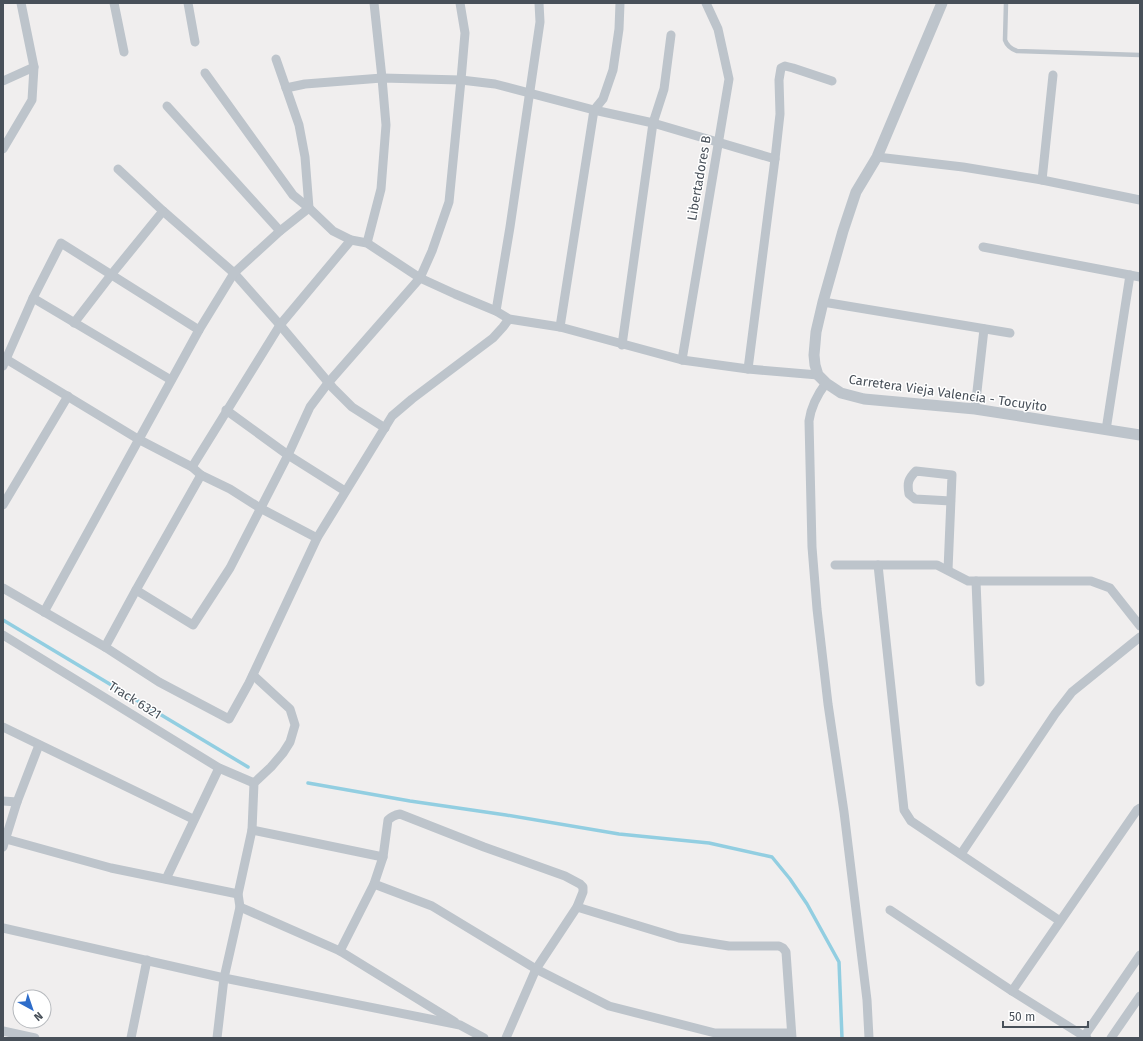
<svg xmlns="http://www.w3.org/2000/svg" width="1143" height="1041" viewBox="0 0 1143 1041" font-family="'Fira Sans',sans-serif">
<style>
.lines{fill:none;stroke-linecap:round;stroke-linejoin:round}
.stream{stroke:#92cee1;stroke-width:3.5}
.service{stroke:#bdc4cb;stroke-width:4.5}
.minor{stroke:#bdc4cb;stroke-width:9}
.tertiary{stroke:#bdc4cb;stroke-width:11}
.labels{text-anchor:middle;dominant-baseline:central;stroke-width:3;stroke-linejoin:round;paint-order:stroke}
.street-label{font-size:13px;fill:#485059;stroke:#fff}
</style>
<rect width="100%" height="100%" fill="#f0eeee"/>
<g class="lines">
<g class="stream">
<polyline points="3,620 248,767"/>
<polyline points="308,783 410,801 506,815 619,834 709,843 772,857 790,879 807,904 839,962 842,1038"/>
</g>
<path class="service" d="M 1006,3 L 1005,40 C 1007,46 1011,49 1017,51 L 1140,55"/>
<g class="minor">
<polyline points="114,3 124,52"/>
<polyline points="188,3 195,42"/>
<polyline points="205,73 293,195 309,208 333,231 351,240 367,243 420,278 455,294 496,311 509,319 560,327 682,360 748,369 818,375"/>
<polyline points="3,81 34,67"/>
<polyline points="286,88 305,84 382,78 461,80 495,84 594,110 653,123 775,159"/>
<polyline points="167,106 280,231"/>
<polyline points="3,149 32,100 34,67 21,3"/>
<polyline points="877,157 963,167 1042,180 1140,200"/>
<polyline points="118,169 163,211 234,273 280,325 333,388 352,407 385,428"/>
<polyline points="1042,180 1053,75"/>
<polyline points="367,243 381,189 386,125 382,78 374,3"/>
<polyline points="983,247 1140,277"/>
<polyline points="33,298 171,380"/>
<polyline points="823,302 1010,333"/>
<polyline points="496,311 510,227 540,22 539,3"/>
<polyline points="74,323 111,275 163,211"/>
<polyline points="560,327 594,110 603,99 613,70 619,29 620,3"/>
<polyline points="622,345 653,123 664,89 671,35"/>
<polyline points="6,359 138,439 192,467 201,475 230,489 260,508 317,538"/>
<polyline points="682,360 729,79 718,29 706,3"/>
<polyline points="3,366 33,298 61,243 199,330"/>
<polyline points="748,369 775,159 780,114 779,80 781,68 785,66 793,68 832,81"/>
<path d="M 826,383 C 817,395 811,406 809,421 L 812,547 L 817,609 L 828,704 L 844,812 L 867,1000 L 869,1038"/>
<polyline points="975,409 984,329"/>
<polyline points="226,410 288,455 345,491"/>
<polyline points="1106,430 1130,275"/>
<polyline points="192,467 280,325 351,240"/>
<polyline points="3,505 68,396"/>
<polyline points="835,565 937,565 968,581 1091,581 1110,588 1140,626"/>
<polyline points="878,565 904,810 911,821 1060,921"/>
<path d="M 948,570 L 952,475 L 916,471 C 908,479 907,483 909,494 L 915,499 L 951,501"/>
<polyline points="976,581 980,682"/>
<polyline points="3,588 105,647 159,682 229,719 249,683 317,538 392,416 412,399 493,338 503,327 509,319"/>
<polyline points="136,590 193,625 230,568 288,455 310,407 328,383 420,278 432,251 449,202 461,80 465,33 460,3"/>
<polyline points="44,612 199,330 234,273 280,231 309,208 305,157 299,125 276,59"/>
<polyline points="3,635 219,768 254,783"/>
<polyline points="105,647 136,590 201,475"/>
<polyline points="3,727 193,819"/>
<polyline points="3,801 17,802"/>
<polyline points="252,830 383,857"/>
<polyline points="6,839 111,868 238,894"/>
<polyline points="3,847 17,802 39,745"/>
<polyline points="961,854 1055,714 1072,692 1140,637"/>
<polyline points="166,879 219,768"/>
<polyline points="374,884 432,906 536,969 609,1006 715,1033 791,1033"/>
<polyline points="240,907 340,951 455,1022"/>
<polyline points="577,907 679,938 729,946 779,946 783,948 786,952 792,1038"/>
<polyline points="890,910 1012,991 1087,1038"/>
<polyline points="3,928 224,978 460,1025 484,1038"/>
<path d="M 340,951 L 374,884 L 383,857 L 388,820 C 392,816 395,815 400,814 L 484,847 L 565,876 L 580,884 L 583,887 L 583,892 L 577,907 L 536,969 L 506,1038"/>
<polyline points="1012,991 1137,810 1140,808"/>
<polyline points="3,1031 35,1038"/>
<polyline points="131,1038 147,960"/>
<polyline points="217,1038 224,978 240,907 238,894 252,830 254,783 271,767 283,753 290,742 295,725 290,709 253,675"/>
<polyline points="1083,1038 1140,955"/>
<polyline points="1111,1038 1140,996"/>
</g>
<polyline class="tertiary" points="942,3 877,157 856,192 843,231 823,302 816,332 814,355 815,365 818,375 826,383 841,393 864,399 975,409 1140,435"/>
</g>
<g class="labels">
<g class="street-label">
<text transform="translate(699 178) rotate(-80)">Libertadores B</text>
<text transform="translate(948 393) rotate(8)">Carretera Vieja Valencia - Tocuyito</text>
<text transform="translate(135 700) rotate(32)">Track 6321</text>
</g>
</g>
<rect width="1143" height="1041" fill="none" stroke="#485059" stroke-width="8"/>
<g transform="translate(32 1009) rotate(140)"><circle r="19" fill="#ffffff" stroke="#b6b9bd"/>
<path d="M0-3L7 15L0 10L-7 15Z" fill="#2e6dca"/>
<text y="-6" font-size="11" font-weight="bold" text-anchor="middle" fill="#485059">N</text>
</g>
<path d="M1003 1021v6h85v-6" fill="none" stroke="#485059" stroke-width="2"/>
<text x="1009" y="1021" font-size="12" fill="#485059" stroke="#ffffff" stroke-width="3" paint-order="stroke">50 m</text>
</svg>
